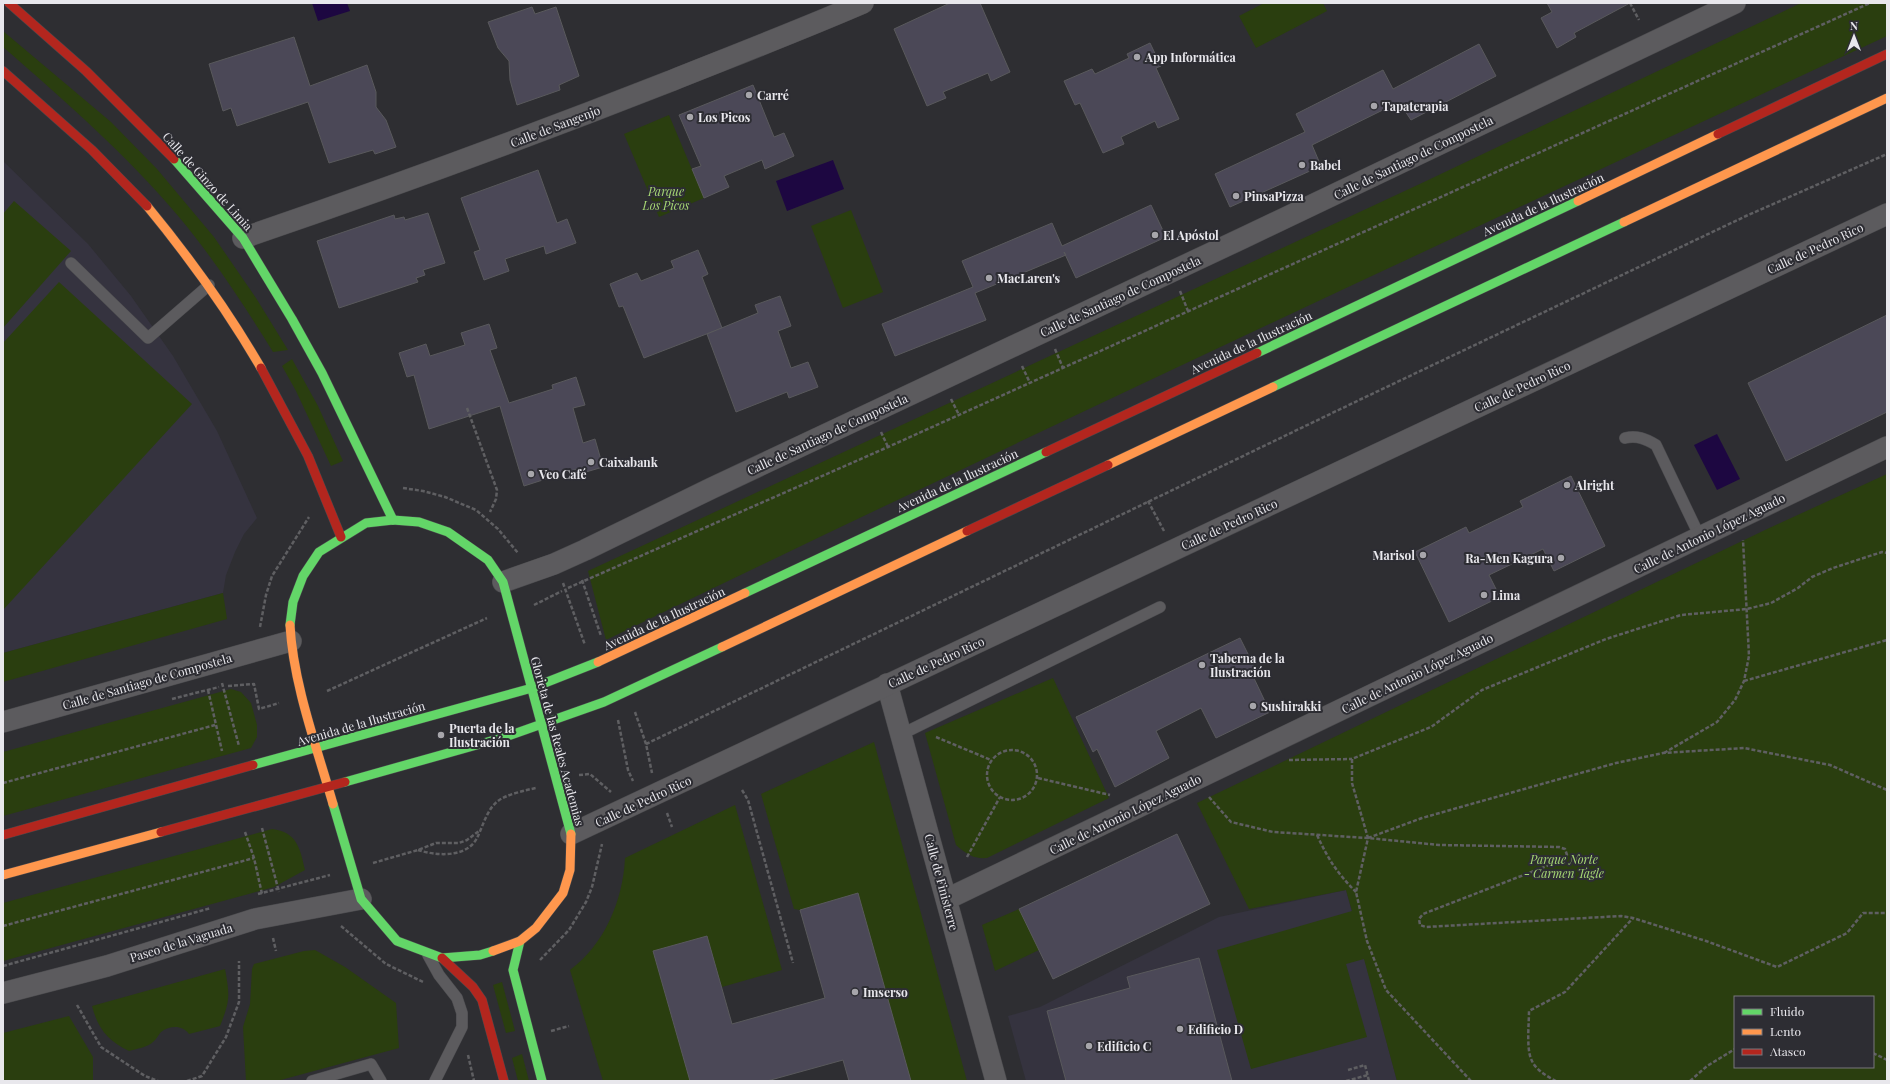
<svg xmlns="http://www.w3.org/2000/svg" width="1890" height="1084" viewBox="0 0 1890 1084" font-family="'Playfair Display',serif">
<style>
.built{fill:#35333f}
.green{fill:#2a3e0f;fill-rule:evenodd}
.water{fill:#1d0741}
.building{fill:#4b4857;stroke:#59595c}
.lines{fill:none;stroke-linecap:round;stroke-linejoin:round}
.lane-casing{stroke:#49494c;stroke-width:12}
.street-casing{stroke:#49494c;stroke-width:22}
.fast-casing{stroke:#49494c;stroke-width:10}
.slow-casing{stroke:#49494c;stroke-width:10}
.jam-casing{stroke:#49494c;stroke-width:10}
.path{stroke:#5f5f62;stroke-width:2.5;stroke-dasharray:4 2;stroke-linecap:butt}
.lane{stroke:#5c5b5e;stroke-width:11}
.street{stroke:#5c5b5e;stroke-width:21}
.fast{stroke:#63d668;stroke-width:9}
.slow{stroke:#ff974d;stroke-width:9}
.jam{stroke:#b3261e;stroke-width:9}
.poi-dot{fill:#a7a6ab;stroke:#2d2d33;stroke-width:1.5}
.labels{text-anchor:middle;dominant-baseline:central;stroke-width:4;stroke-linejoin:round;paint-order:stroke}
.poi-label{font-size:12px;font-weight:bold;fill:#e8e7ec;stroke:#2d2d33;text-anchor:start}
.street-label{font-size:12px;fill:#e8e7ec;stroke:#2d2d33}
.park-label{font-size:12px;font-style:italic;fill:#a6d774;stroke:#2d2d33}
</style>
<rect width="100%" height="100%" fill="#2e2e32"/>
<g class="built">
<polygon points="3,161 88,244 131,296 173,356 217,431 257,518 244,534 235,552 226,575 223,593 3,653"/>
<polygon points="1346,890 1397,1081 1026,1081 1008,1016 1040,1007 1219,917"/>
</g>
<g class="green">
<polygon points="1264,3 1323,3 1327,11 1256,48 1239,16"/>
<path d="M 1801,3 L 1887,3 L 1887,36 C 1459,235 1031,434 606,640 L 588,571 L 1424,182 Z"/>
<path d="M 3,31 L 111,122 L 157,169 L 214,237 L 256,298 L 288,350 L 273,352 C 244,305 214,259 179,217 C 126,154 65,101 3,47 Z"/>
<polygon points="669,115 704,198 659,217 624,134"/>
<polygon points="14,201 71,251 3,328 3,214"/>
<polygon points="851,210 883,292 843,308 811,226"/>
<polygon points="59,282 192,404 3,610 3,343"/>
<polygon points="292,359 318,406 343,461 331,466 296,391 282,366"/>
<path d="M 1887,474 L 1887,1081 L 1397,1081 L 1364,959 L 1346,964 L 1367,1037 L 1251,1069 L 1217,950 L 1352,911 L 1346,890 L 1249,909 L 1197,803 L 1765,530 ZM 1735,997 L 1873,997 L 1873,1067 L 1735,1067 Z"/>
<polygon points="223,593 227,619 3,682 3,653"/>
<path d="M 1053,678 L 1109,798 L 987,858 C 974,859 966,854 956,845 L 925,733 Z"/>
<polygon points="231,689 241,692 251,703 257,725 257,737 251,748 3,816 3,752"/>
<polygon points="874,742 967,1081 911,1081 857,894 800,910 794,909 761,794"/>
<path d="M 735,805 L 782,970 L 722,987 L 707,936 L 653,951 L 690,1081 L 603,1081 L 570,970 C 604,945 623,901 625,858 Z"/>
<path d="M 272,829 C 297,832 300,848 305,870 L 274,887 L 3,961 L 3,903 Z"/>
<polygon points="1019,909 1039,950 995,971 982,925"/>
<polygon points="315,950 345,967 396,1003 399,1048 277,1081 246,1081 243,1027 250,1004 252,969 254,964 304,951"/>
<path d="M 225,969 C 230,996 230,1001 220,1026 L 189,1034 C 183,1025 170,1025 161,1032 C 158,1035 157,1039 153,1042 C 148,1047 136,1049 129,1051 C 108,1041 98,1029 92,1006 Z"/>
<polygon points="502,982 515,1031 506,1033 493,985"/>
<polygon points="69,1016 93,1057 93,1081 3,1081 3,1033"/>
<polygon points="522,1054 528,1077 529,1081 518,1081 512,1058"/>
</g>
<g class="water">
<polygon points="312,3 347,3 350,11 318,21"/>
<polygon points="833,160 844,189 787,211 776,181"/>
<polygon points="1717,434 1740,479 1717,490 1694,445"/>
</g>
<g class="building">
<polygon points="950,3 980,3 1010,72 991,81 988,73 943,92 946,98 927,106 894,29"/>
<polygon points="1547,3 1630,3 1574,33 1576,37 1557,48 1541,18 1552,12"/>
<polygon points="532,7 535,14 556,7 579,76 559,85 560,90 517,105 510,80 509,61 498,48 488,22"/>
<polygon points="294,37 310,86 367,65 376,92 376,107 386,120 396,147 375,154 373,150 329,163 308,102 237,126 231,108 223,111 209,64"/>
<polygon points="1150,43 1161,66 1156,68 1179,119 1158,128 1155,121 1121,137 1124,144 1103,153 1080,103 1075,105 1064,81 1092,69 1095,74 1129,58 1127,54"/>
<polygon points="1479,44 1496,76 1411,120 1399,102 1312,145 1321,166 1230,207 1215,174 1305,132 1296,114 1383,70 1393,89"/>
<polygon points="753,85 774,137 784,133 794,156 765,169 762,160 724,176 729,187 704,198 692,169 701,166 679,115"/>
<polygon points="538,170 557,223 567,219 576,243 546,254 544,246 505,259 509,271 484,280 474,252 480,250 461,198"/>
<polygon points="1151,205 1166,237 1076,278 1064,252 1066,255 975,293 986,320 895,356 882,324 973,287 962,261 1052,223 1062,246"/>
<polygon points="428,213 445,263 423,270 425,275 416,278 418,282 339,308 317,241 394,215 395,219 404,217 405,220"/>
<polygon points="698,250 708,274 702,277 722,328 644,358 623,306 619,307 610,284 637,273 641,281 674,268 671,261"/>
<polygon points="780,296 791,326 778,331 791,368 808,362 818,387 789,398 787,392 736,412 707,334 758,313 755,305"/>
<polygon points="1887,315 1887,412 1786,461 1748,383"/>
<polygon points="489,324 497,348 490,350 509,403 553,389 552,385 576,377 585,405 573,408 583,443 595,439 603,467 579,474 577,469 524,486 500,406 429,429 414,375 407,377 399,353 426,344 430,356 465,345 461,333"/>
<polygon points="1571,476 1605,546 1554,571 1543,549 1489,575 1500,597 1449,622 1415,552 1466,527 1469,533 1523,507 1520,501"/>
<polygon points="1240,638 1257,672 1252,674 1270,712 1216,738 1201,708 1156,731 1169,758 1115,787 1097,749 1093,752 1076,717"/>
<polygon points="1177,834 1210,904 1053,979 1019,909"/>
<polygon points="858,893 911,1081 849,1081 843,1060 767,1081 690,1081 653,951 707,936 732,1024 825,998 800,910"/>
<polygon points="1199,958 1232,1081 1066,1081 1047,1011 1130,988 1127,977"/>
</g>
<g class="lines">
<defs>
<g id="lane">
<polyline points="71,263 148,338 209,285"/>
<path d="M 1625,438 C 1637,435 1646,439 1656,445 L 1700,537"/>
<polyline points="902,734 1160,607"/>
<polyline points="428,955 439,975 457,998 462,1013 462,1027 435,1081"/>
<polyline points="312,1081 371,1064 381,1081"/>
</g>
<g id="street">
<path d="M 243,238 C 386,189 528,137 668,82 C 733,56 798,31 863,3"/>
<polyline points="503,582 554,564 585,550 712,488 1243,238 1735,3"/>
<polyline points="887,684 996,1081"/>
<polyline points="3,722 291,641"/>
<polyline points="571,834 1887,214"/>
<polyline points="947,899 1887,447"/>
<polyline points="3,993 107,966 255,919 361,899"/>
</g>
<g id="fast">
<polyline points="174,159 243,238 292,319 322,373 393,520"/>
<polyline points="1257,353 1578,201"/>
<polyline points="1273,387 1624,222"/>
<polyline points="393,520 419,522 448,532 488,560 503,582 571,834"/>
<polyline points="745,593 1046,452"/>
<polyline points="290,625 293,602 303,576 319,552 366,523 393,520"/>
<polyline points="253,765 532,688 598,662"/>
<polyline points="345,782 505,737 604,702 722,647"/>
<polyline points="333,804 361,899 397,941 442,958 480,955 493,951"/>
<polyline points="520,941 513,970 542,1081"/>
</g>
<g id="slow">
<polyline points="1578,201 1718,134"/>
<path d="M 147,206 C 189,257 228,311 261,368"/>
<polyline points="1624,222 1887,98"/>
<polyline points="1108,465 1273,387"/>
<path d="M 290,625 C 293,683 317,748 333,804"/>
<polyline points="722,647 967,531"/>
<polyline points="598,662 745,593"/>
<polyline points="3,875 161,832"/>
<polyline points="493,951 520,941 536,928 563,893 570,870 571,834"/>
</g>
<g id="jam">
<polyline points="9,3 86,71 174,159"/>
<polyline points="3,71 92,150 147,206"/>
<polyline points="1718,134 1887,54"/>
<polyline points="261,368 308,456 341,537"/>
<polyline points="1046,452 1257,353"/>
<polyline points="967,531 1108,465"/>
<polyline points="161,832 345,782"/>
<polyline points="3,835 253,765"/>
<polyline points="442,958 473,987 482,1000 504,1081"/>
</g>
</defs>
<use href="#lane" class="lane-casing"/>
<use href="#street" class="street-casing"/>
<use href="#fast" class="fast-casing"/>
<use href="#slow" class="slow-casing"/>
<use href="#jam" class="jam-casing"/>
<g class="path">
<polyline points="1630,3 1639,20"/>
<polyline points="1180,291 1188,311"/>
<polyline points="1055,349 1063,368"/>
<polyline points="1022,366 1030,383"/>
<polyline points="951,399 959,415"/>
<polyline points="467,408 497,490 496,499 490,512"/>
<polyline points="881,432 888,447"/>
<polyline points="403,488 423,491 445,497 476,510 498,529 518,553"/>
<polyline points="1148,501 1164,531"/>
<polyline points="582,580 601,636"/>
<polyline points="563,583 585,645"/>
<polyline points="568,588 888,447 1870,3"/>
<polyline points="534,605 562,591"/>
<polyline points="260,627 266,595 272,576 309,517"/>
<polyline points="1744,681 1887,640"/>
<polyline points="222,683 239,746"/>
<polyline points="228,686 254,684 259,709 279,703"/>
<polyline points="208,690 222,751"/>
<polyline points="327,691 487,618"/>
<polyline points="172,699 219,687"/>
<polyline points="635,712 646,744 652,773"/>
<polyline points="618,720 628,770 633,781"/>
<polyline points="936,737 991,760"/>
<polyline points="646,744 1353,403 1746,216 1887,154"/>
<circle cx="1012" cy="775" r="25"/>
<polyline points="1664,753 1717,722 1735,700 1744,681 1749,656 1743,540"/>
<polyline points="1289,760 1352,759"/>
<polyline points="579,775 590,774 611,792"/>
<polyline points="1038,778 1110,795"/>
<polyline points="3,783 215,725"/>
<polyline points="742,790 748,800 793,963"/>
<polyline points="1209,797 1231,822 1273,832 1368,838 1439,845 1559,847 1565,849 1567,855 1565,859 1423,914 1419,919 1420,925 1426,927 1621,916 1633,918 1706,941 1777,967 1847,933 1863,913 1887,913"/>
<polyline points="667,813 672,827"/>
<polyline points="262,828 279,892"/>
<polyline points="245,832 254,858 262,894"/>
<path d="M 1317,835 C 1328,859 1337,873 1356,892"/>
<polyline points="1368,838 1422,818 1616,763 1663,753 1744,748 1830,765 1887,790"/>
<path d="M 418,850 C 436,856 467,858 477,838 C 483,826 487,809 498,801 C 505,795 526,790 536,788"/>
<polyline points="967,857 1000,797"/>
<polyline points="373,863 418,850 436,843 459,843 467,840 479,831"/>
<polyline points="258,894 330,875"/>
<polyline points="3,926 254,858"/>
<polyline points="341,926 386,964 423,982"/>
<polyline points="273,938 276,951"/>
<polyline points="540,960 569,930 586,902 592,887 602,844"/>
<polyline points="3,966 211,908"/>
<polyline points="77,1005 101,1047 145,1076 158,1081"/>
<polyline points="551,1031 569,1026"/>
<polyline points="1873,1053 1887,1060"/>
<polyline points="468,1055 474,1081"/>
<polyline points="1348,1070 1365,1065 1369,1081"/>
<polyline points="187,1081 202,1076 226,1037 239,1002 239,961"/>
<polyline points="1346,1081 1368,1075"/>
<polyline points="1471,1081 1386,990 1367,941 1356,892 1368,838 1352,783 1352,759 1431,727 1482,690 1606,639 1681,615 1747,609 1771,603 1798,588 1812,577 1833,568 1882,552 1887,553"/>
<path d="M 1556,1081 C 1548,1077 1536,1070 1532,1061 C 1526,1050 1529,1025 1529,1011 L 1565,992 L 1633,918"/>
<polyline points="1690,1081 1707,1066 1735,1049"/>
</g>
<use href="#lane" class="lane"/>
<use href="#street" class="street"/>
<use href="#fast" class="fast"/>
<use href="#slow" class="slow"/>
<use href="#jam" class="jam"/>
</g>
<g class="poi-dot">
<circle cx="1137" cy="57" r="4"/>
<circle cx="749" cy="95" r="4"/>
<circle cx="1374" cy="106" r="4"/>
<circle cx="690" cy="117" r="4"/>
<circle cx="1302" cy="165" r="4"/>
<circle cx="1236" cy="196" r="4"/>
<circle cx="1155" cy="235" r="4"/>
<circle cx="989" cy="278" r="4"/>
<circle cx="591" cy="462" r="4"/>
<circle cx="531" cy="474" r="4"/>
<circle cx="1567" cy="485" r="4"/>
<circle cx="1423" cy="555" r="4"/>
<circle cx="1561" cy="558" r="4"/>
<circle cx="1484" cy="595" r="4"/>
<circle cx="1202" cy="665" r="4"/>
<circle cx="1253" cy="706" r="4"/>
<circle cx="441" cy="735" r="4"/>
<circle cx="855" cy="992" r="4"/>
<circle cx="1180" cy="1029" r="4"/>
<circle cx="1089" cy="1046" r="4"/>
</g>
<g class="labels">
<g class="poi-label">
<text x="1145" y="57">App Informática</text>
<text x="757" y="95">Carré</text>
<text x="1382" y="106">Tapaterapia</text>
<text x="698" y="117">Los Picos</text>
<text x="1310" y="165">Babel</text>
<text x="1244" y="196">PinsaPizza</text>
<text x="1163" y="235">El Apóstol</text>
<text x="997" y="278">MacLaren's</text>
<text x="599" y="462">Caixabank</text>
<text x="539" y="474">Veo Café</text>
<text x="1575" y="485">Alright</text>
<text x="1415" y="555" text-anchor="end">Marisol</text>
<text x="1553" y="558" text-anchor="end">Ra-Men Kagura</text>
<text x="1492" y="595">Lima</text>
<text x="1210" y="658">Taberna de la<tspan x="1210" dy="14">Ilustración</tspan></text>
<text x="1261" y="706">Sushirakki</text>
<text x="449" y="728">Puerta de la<tspan x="449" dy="14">Ilustración</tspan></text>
<text x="863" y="992">Imserso</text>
<text x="1188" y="1029">Edificio D</text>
<text x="1097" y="1046">Edificio C</text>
</g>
<g class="street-label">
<text transform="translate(555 126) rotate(-21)">Calle de Sangenjo</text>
<text transform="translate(1413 157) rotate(-26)">Calle de Santiago de Compostela</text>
<text transform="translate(208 181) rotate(48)">Calle de Ginzo de Limia</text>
<text transform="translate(1543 204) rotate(-25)">Avenida de la Ilustración</text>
<text transform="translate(1815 248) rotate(-25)">Calle de Pedro Rico</text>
<text transform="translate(1120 296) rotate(-25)">Calle de Santiago de Compostela</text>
<text transform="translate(1251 342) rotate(-25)">Avenida de la Ilustración</text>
<text transform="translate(1522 386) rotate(-25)">Calle de Pedro Rico</text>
<text transform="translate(827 434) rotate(-25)">Calle de Santiago de Compostela</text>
<text transform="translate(957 480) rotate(-25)">Avenida de la Ilustración</text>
<text transform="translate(1229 524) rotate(-25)">Calle de Pedro Rico</text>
<text transform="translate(1709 533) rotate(-26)">Calle de Antonio López Aguado</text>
<text transform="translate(664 618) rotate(-25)">Avenida de la Ilustración</text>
<text transform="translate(936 662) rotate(-25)">Calle de Pedro Rico</text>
<text transform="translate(1417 673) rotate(-26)">Calle de Antonio López Aguado</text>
<text transform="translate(147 681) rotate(-16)">Calle de Santiago de Compostela</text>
<text transform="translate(361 723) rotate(-16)">Avenida de la Ilustración</text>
<text transform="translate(558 741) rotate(75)">Glorieta de las Reales Academias</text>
<text transform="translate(643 801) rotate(-25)">Calle de Pedro Rico</text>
<text transform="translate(1125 814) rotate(-26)">Calle de Antonio López Aguado</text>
<text transform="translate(942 882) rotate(75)">Calle de Finisterre</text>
<text transform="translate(181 942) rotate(-17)">Paseo de la Vaguada</text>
</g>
<g class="park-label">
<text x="666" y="191">Parque<tspan x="666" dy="14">Los Picos</tspan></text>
<text x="1564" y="859">Parque Norte<tspan x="1564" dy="14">- Carmen Tagle</tspan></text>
</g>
</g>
<rect width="1890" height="1084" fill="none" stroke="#e8e7ec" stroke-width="8"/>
<rect x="1734" y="996" width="140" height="72" fill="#2d2d33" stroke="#78777d"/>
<rect x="1742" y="1009" width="20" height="6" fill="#63d668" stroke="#78777d"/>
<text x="1770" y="1016" font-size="12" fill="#e8e7ec">Fluido</text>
<rect x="1742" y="1029" width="20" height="6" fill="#ff974d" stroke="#78777d"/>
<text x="1770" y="1036" font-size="12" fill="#e8e7ec">Lento</text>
<rect x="1742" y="1049" width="20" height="6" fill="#b3261e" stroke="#78777d"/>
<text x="1770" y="1056" font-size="12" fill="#e8e7ec">Atasco</text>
<g transform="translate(1854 36)" stroke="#2d2d33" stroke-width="3" paint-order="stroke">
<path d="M0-3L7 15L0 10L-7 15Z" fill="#e8e7ec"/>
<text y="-6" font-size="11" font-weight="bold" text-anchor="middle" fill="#e8e7ec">N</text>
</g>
</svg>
